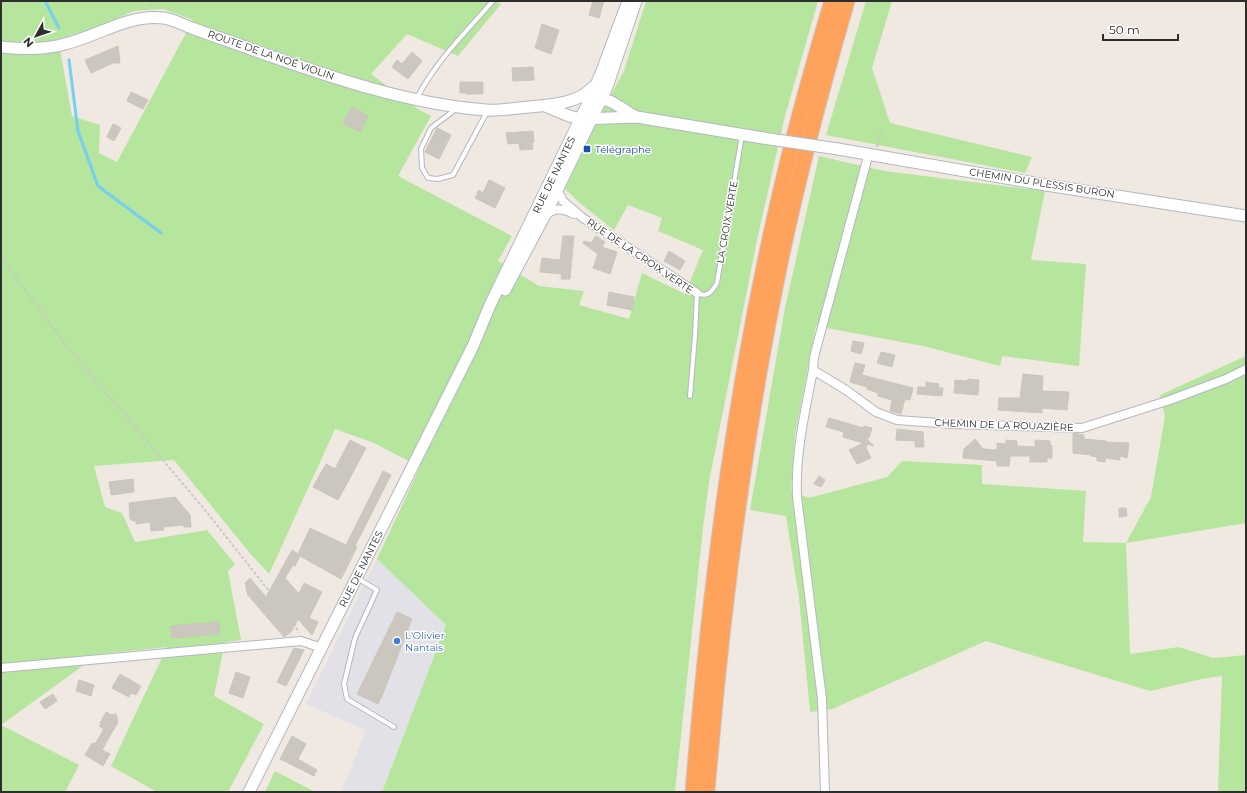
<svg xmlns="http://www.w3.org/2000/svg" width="1247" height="793" viewBox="0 0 1247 793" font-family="Montserrat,sans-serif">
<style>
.industrial{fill:#e3e1e8}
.green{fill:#b6e59e;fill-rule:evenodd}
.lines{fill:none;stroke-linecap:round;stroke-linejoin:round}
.stream{stroke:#75cff0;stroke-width:3}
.building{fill:#cbc7bf;stroke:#cbc5ba}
.lane-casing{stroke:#b4b7c1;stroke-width:6}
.street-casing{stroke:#b4b7c1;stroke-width:10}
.secondary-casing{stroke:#b4b7c1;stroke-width:13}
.highway-casing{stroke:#c9c9c9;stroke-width:17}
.path{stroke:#c9c9c9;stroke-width:2;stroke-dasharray:3 2;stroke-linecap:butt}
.lane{stroke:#fff;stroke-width:4}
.street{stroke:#fff;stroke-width:8}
.secondary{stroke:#fff;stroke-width:11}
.highway{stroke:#ffa35c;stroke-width:15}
.secondary-bridge-casing{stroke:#b4b7c1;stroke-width:13;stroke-linecap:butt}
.secondary-bridge{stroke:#fff;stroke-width:11}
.transit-dot{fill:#1a4fb4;stroke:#fff;stroke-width:1.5}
.shop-dot{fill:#3f7fe0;stroke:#fff;stroke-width:1.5}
.labels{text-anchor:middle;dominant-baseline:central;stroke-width:3;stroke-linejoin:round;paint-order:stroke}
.street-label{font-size:10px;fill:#2e2e2e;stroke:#fff}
.transit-label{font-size:10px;fill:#164399;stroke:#fff;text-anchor:start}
.shop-label{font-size:10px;fill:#366cbe;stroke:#fff;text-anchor:start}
</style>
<rect width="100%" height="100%" fill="#efe9e1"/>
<polygon class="industrial" points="377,559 446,625 382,792 341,792 366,730 306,704"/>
<g class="green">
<path d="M 1,1 L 495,1 L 501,4 L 458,56 L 407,34 L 371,74 L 418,109 L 431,116 L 398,176 L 512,236 L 498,261 L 539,286 L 584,291 L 579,305 L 629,319 L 642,273 L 685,294 L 703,250 L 658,231 L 662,218 L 628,205 L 614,230 L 581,204 L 565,189 L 587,139 L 624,71 L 646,1 L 818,1 L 785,116 L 757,240 L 709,482 L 703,528 L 675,792 L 382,792 L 446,625 L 377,559 L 420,467 L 374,443 L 335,429 L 269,574 L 249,552 L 174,460 L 94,466 L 105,507 L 122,513 L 135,542 L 207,530 L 235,564 L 228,571 L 241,640 L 225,642 L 214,696 L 264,724 L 228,792 L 157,792 L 111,766 L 167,647 L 99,654 L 1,725 ZM 163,9 L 193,20 L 117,162 L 99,153 L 100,125 L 72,116 L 58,39 L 92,29 L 134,11 Z"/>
<polygon points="866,1 892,1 872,68 890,123 1032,157 1025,173 826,135"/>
<polygon points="819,156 884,171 1045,191 1031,260 1086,264 1079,366 1002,356 1000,366 923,346 816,326 795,435 791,491 809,498 887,477 902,461 982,465 982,484 1086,491 1083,542 1126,543 1151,497 1165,416 1160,395 1246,356 1246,523 1126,543 1130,654 1179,647 1213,658 1246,655 1246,792 1218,792 1222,676 1202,679 1150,691 986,641 832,709 810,712 799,598 786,516 750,510 785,308"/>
<polygon points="1,725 79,765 65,792 1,792"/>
<polygon points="275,771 315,792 265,792"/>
</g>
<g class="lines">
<g class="stream">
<polyline points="45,1 59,28"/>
<polyline points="69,60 78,131 98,186 161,233"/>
</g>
</g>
<g class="building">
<polygon points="593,1 604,1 599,18 589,15"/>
<polygon points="542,24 559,30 551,54 535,48"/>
<polygon points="118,46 120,63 113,63 91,73 85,60"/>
<polygon points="412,52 422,61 408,79 392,67 397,60 402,64"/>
<polygon points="533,67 534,80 513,81 512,68"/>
<polygon points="460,82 483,82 483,94 466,94 466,93 460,93"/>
<polygon points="131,92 148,100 143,109 127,101"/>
<polygon points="352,107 368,116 360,132 343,123"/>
<polygon points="113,124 121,128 114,141 107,137"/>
<polygon points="437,128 451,135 439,159 425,152"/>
<polygon points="533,131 534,142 532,142 533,149 520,150 519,143 508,144 506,133"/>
<polygon points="489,180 505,188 495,208 475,198 479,190 483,193"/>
<polygon points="563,236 574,236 570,279 561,279 562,274 540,272 542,258 560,260"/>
<polygon points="596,236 605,242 602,247 617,252 610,274 593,268 598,254 583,243 584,241 591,243"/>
<polygon points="669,251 685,261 680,270 664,261"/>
<polygon points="609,292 634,297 632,310 607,305"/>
<polygon points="853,341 864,343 861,354 851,351"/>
<polygon points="881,352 895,355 892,367 877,363"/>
<polygon points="855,363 865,365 862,375 913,388 910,400 905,399 901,414 890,411 892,400 878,396 878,393 867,389 867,387 850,382"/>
<polygon points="1023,374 1043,376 1042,391 1069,392 1067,410 1042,408 1042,413 998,410 999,398 1020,398"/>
<polygon points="968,379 979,380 978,395 954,393 955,380 967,381"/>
<polygon points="926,382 939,384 938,388 943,388 942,396 917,394 918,387 926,387"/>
<polygon points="829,418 863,428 864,426 872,428 869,438 866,438 874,446 867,444 866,448 871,458 857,464 849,450 863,443 843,437 844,432 826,427"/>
<polygon points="897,429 923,432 924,447 915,447 915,441 896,440"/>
<polygon points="1073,433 1084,435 1084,439 1106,441 1106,442 1129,443 1127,458 1120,456 1120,460 1105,458 1105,462 1097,461 1097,457 1091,456 1091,455 1073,453"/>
<polygon points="975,439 983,449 997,450 997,443 1006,444 1006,440 1017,441 1017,446 1035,447 1035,440 1050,441 1050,445 1052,446 1052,458 1047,458 1047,462 1030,462 1030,456 1010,456 1009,466 997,466 997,461 963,458 964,449"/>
<polygon points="350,440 366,448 338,500 313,487 326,464 335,469"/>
<polygon points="383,471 391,475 355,546 357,547 341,579 300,556 295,566 293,565 285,578 299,594 304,583 322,592 309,618 318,622 312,635 298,619 291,632 284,637 247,594 248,593 246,590 246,585 245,583 250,578 266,597 292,550 298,554 310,528 346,545"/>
<polygon points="819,476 825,480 821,487 814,484"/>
<polygon points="133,479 134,492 111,495 109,482"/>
<polygon points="175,497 190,515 191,527 184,527 183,525 163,527 164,530 151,531 150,522 136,524 136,520 132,521 132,519 130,519 129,503"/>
<polygon points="1119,508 1126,508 1127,516 1119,517"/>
<polygon points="397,612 412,619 382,696 378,704 357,694"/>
<polygon points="219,622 220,634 172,638 171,626"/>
<polygon points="294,648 304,650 286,686 277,682"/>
<polygon points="236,672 250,677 243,698 229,693"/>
<polygon points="120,674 141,686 136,695 131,693 129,697 112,688"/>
<polygon points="79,680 94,685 91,696 76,691"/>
<polygon points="53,694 57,701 45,709 40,702"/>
<polygon points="106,712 112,715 116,714 118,722 102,750 110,754 103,766 85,755 92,743 95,744 104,729 99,726 101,724 100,723"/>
<polygon points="292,736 306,744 298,759 317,770 314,776 280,759"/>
</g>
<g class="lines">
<defs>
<g id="lane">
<path d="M 417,98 C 436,61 466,32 493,1"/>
<polyline points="456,109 431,128 421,149 422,168 428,178 438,179 453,175 487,112"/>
<path d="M 690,396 L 695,336 L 697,293 C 707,298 712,292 717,283 L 742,135"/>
<polyline points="357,578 377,590 355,638 344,684 347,699 394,727"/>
</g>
<g id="street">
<polyline points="559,187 559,193 563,201 583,218 697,293"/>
<path d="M 546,215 C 555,207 563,209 574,214"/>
<polyline points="813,370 846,390 876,412 897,420 953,424 1082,428 1170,400 1226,379 1246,369"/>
<polyline points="1,668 301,641 322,648"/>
<path d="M 825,792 L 822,699 L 797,497 C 795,454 805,412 813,370 L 814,357 L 867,160 L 867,154"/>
</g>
<g id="secondary">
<path d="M 1,47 C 23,49 44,50 65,44 C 98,36 128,14 163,18 C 173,19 183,25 192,28 C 213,36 235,43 256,51 C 330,77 408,104 486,110 C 500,111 515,108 529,107 C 550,105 578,104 593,87"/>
<path d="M 594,98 C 610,97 623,110 636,117"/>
<polyline points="545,106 569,116 581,119 637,117 763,138"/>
<polyline points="838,149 1046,185 1246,216"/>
<polyline points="505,290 545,215 607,87 636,1"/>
<polyline points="249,792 473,346 490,305 590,99 602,71 628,1"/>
</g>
<g id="highway">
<path d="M 693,792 C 710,584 736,376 785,173 C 799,115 815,58 832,1"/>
<path d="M 707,792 C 721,621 742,451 776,283 C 795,188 820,94 847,1"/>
</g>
</defs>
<use href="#lane" class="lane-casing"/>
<use href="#street" class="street-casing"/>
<use href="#secondary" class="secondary-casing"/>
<use href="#highway" class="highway-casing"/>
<g class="path">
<polyline points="150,7 152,1"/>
<polyline points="877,147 881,130"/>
<polyline points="1,256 61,339 205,510 295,624 298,633"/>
</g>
<use href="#lane" class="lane"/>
<use href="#street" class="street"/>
<use href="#secondary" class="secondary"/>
<use href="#highway" class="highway"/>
<defs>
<polyline id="secondary-bridge" points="763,138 838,149"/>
</defs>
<use href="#secondary-bridge" class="secondary-bridge-casing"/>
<use href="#secondary-bridge" class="secondary-bridge"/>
</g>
<rect class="transit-dot" x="583" y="145" width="8" height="8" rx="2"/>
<circle class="shop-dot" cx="397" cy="641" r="4"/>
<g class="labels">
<g class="street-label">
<text transform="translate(271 55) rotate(19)">ROUTE DE LA NOÉ VIOLIN</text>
<text transform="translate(554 175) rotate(-64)">RUE DE NANTES</text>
<text transform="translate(1042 183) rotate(9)">CHEMIN DU PLESSIS BURON</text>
<text transform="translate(727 222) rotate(-80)">LA CROIX VERTE</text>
<text transform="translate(640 256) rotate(34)">RUE DE LA CROIX VERTE</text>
<text transform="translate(1004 425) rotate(2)">CHEMIN DE LA ROUAZIÈRE</text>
<text transform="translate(361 569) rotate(-63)">RUE DE NANTES</text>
</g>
<g class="transit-label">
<text x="595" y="149">Télégraphe</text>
</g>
<g class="shop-label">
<text x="405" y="635">L'Olivier<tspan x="405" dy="12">Nantais</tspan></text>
</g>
</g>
<rect width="1247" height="793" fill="none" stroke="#2e2e2e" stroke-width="4"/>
<g transform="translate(36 36) rotate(230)" stroke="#ffffff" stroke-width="3" paint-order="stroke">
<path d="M0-3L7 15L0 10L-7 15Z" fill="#2e2e2e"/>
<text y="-6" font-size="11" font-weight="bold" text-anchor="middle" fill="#2e2e2e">N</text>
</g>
<path d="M1103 34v6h75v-6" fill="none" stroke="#2e2e2e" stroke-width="2"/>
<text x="1109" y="34" font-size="12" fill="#2e2e2e" stroke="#ffffff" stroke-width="3" paint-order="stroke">50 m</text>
</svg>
